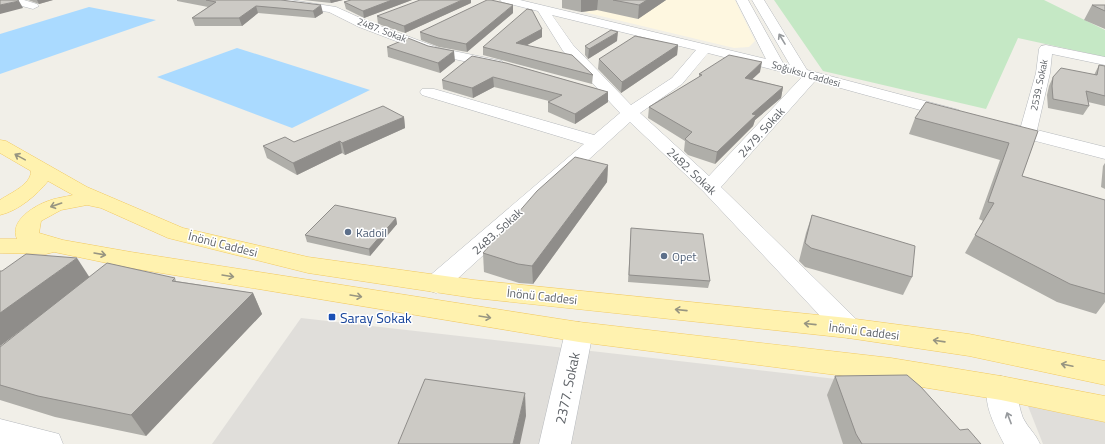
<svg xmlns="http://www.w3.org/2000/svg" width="1105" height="444" viewBox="0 0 1105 444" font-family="'Titillium Web',sans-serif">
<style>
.commercial{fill:#fef7e0}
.industrial{fill:#e0deda}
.green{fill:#c5e8c5}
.water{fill:#aadaff}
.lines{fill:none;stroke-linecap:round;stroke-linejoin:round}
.minor-casing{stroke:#b5b8bc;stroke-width:1}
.major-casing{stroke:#f2c960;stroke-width:1}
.minor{fill:#fff;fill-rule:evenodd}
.major{fill:#fff2af;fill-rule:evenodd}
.wall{fill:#afaea9}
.shaded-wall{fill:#8f8d8a}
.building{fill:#cccac5;stroke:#8f8d8a}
.oneway{stroke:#979a9d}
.oneway2{stroke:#979581}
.service-dot{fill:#5c6f8a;stroke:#fff;stroke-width:1.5}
.transit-dot{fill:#1a4fb4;stroke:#fff;stroke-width:1.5}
.labels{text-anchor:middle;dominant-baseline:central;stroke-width:3;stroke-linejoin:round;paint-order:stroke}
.far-street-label{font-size:10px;fill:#5f6368;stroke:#fff}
.street-label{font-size:12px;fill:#5f6368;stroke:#fff}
.service-label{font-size:12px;fill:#4e5e75;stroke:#fff;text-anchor:start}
.near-transit-label{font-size:14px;fill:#164399;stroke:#fff;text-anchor:start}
.near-street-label{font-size:14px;fill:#5f6368;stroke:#fff}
</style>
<rect width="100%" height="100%" fill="#f1efe8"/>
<polygon class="commercial" points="572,0 735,0 755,41 749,47 734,48 567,8"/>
<g class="industrial">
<polygon points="301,318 897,386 962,444 212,444"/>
<polygon points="1026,401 1105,419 1105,444 1043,444"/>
</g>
<polygon class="green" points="774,0 1044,0 1105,30 1105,57 1018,38 986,109 823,71"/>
<g class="water">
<polygon points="89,7 156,20 0,74 0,34"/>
<polygon points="237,48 370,90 292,128 157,77"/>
</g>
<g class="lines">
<defs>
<g id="minor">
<polygon points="5,0 24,0 37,4 39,6 33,9 7,2"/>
<polygon points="259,0 291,0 336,7 367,21 439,48 502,61 504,64 502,67 497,68 430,54 359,27 329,12 265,3"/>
<path d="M 500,0 L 520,0 L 766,59 L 736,0 L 748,0 L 783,63 L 790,65 L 752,0 L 764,0 L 807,70 L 959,110 L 961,114 L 959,118 L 953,119 L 815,81 L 721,187 L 858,321 L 862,328 L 858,335 L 848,338 L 838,335 L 703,191 L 630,122 L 445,290 L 436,293 L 427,290 L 424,284 L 427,278 L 584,144 L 422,95 L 420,92 L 422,89 L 434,89 L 594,135 L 620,113 L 563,51 L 538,11 L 502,2 ZM 552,15 L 696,50 L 672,78 L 631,105 L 573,45 ZM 708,53 L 802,77 L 709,176 L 640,113 L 682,84 Z"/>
<polygon points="1046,45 1105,57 1105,65 1052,54 1050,73 1037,130 1105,147 1105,159 1001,132 998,128 1001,124 1007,123 1021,126 1036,73 1039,49 1041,46"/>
<polygon points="579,322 589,325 593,332 571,444 539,444 565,332 569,325"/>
<path d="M 1001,376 L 1012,379 C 1018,392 1018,405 1023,418 C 1028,428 1036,434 1040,444 L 1004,444 L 1003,442 C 994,424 980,399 990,379 Z"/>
<polygon points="0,419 59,434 63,444 0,444"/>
</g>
<path id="major" d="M 0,140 L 6,141 L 87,187 L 183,228 L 308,257 L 474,280 L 848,318 L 969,334 L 1105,361 L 1105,385 L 969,356 L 848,338 L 474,298 L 308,273 L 168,238 L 101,208 L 87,205 L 61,210 L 41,221 L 39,233 L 63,240 L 131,252 L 579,322 L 891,358 L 1001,376 L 1105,396 L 1105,422 L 1001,400 L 891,382 L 579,342 L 131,268 L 54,252 L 46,254 L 0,253 L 0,239 L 17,239 C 9,221 34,206 48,201 C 55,198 65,197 73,195 L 48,181 C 37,195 18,211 0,215 L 0,200 C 10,193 31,185 31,171 L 0,153 Z"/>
</defs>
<use href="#minor" class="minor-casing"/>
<use href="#major" class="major-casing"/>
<use href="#minor" class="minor"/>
<use href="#major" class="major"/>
</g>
<g class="wall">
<polygon points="28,0 53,0 39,4"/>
<polygon points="177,0 281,0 323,13 315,18 258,13 242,26 195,26 192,18 208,7 177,1"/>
<polygon points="303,0 343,0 331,3"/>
<polygon points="351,0 412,0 364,18 346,9 344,2"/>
<polygon points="562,0 666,0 638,19 597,10 581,12 562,8"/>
<polygon points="471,3 405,33 378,24 377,16"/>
<polygon points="1092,5 1105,5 1105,29 1084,20"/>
<polygon points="513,13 467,52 439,47 421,40 420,32"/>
<polygon points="542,29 542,37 527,45 593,75 592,84 483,55 483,47"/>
<polygon points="617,41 588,59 585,55 585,46"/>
<polygon points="678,45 677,55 621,93 598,69 599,59"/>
<polygon points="387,47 455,61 440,73 388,57"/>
<polygon points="506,63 608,92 608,102 575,124 548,112 548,102 549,101 494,87 473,98 443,89 442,80"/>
<polygon points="1099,65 1105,66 1105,106 1088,102 1089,106 1083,115 1048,108 1047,95 1049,86 1053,77 1094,75"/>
<polygon points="760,72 752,79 783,87 781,98 755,120 753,126 715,164 688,155 684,151 685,141 648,118 649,107 699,77 699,74"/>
<polygon points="404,117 405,128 345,155 342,153 297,175 267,158 263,146 294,142"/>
<polygon points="915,118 1038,131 1022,176 1105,200 1105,302 1096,314 1057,302 965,253 983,221 979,219 1000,160 909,134"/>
<polygon points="1105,163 1105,189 1101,187 1103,166"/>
<polygon points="608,165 607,182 533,284 519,283 484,272 483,253"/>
<polygon points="812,215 912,277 903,295 805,267 799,261 806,233"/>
<polygon points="396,218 397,224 370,256 307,242 305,235"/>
<polygon points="631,228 710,281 708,288 628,282"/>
<polygon points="0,271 89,277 175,278 176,281 253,293 262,314 146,436 55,417 0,400 0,347 29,324 0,346"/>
<polygon points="835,376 960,430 981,444 843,444 827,395"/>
</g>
<g class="shaded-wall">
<polygon points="37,0 53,0 39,4"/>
<polygon points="330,0 343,0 331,3"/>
<polygon points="392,0 412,0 364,18 363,11"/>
<polygon points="462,0 471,0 471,3 405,33 404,26"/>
<polygon points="581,0 598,0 597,10 581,12"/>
<polygon points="647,0 666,0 638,19 639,5"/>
<polygon points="19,1 23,8 0,14 0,5"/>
<polygon points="321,5 323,13 315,18 313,11"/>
<polygon points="513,5 513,13 467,52 466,44"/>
<polygon points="256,6 258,13 242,26 239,18"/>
<polygon points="542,29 542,37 516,51 516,43"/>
<polygon points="618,32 617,41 588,59 589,49"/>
<polygon points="678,45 677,55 621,93 622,82"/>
<polygon points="454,51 455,61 440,73 438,63"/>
<polygon points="762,62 760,72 743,88 745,78"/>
<polygon points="493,77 494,87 473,98 472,88"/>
<polygon points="783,87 781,98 755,120 753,126 715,164 717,152 752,114"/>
<polygon points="608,92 608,102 575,124 575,114"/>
<polygon points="404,117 405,128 345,155 342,143"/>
<polygon points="340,141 342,153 297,175 293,163"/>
<polygon points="608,165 607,182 533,284 532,266"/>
<polygon points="396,218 397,224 370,256 369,249"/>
<polygon points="77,258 90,278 0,346 0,313"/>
<polygon points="253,293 262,314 146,436 131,415"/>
<polygon points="525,393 526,416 520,444 513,444"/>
</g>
<g class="building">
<polygon points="0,0 17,0 19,1 0,5"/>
<polygon points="206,0 281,0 321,5 313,11 256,6 239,18 192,18 216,2"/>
<polygon points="351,0 392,0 363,11 344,2"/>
<polygon points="420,0 462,0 404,26 377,16"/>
<polygon points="487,0 491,0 513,5 466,44 438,38 420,32"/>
<polygon points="613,0 647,0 639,5"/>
<polygon points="1092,5 1105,5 1105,11"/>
<polygon points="527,9 532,10 542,29 516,43 572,55 593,75 483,47"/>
<polygon points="611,30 618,32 589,49 585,46"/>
<polygon points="635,36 678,45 622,82 599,59"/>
<polygon points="408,38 428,46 454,51 438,63 387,47"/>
<polygon points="729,55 762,62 745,78 783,87 752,114 756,115 717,152 690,143 685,139 692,132 649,107 702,75 699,74"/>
<polygon points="472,56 506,63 608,92 575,114 548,102 562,95 493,77 472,88 442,80"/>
<polygon points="1099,65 1105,66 1105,96 1086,91 1089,106 1053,99 1052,86 1053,77 1061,68 1097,75"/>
<polygon points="926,102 1038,131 1022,176 1105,200 1105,294 1070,284 975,235 994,203 988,202 1009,143 915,118"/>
<polygon points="383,106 404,117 342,143 340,141 293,163 263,146 285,137 294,142"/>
<polygon points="575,157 608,165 532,266 518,264 483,253 537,191"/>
<polygon points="335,205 396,218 369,249 305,235"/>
<polygon points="812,215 915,246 912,277 811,248 805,243"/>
<polygon points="631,228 703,234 710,281 629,275"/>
<polygon points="26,254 77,258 0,313 0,271 2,271"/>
<polygon points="107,263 175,278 172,281 253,293 131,415 38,396 0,385 0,347"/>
<polygon points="907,375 921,387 960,430 968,429 981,444 862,444 856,434 835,376"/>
<polygon points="425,379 525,393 513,444 398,444"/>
</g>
<defs><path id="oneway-shaft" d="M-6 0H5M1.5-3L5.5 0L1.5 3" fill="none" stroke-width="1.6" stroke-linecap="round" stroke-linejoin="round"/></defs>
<g class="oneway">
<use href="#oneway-shaft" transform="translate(782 39) rotate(-121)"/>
<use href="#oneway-shaft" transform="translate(1009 418) rotate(-111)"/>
</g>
<g class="oneway2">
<use href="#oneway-shaft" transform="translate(20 157) rotate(-151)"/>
<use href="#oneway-shaft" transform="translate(56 205) rotate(161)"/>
<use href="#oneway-shaft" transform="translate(100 254) rotate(10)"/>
<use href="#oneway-shaft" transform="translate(228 276) rotate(9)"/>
<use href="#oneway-shaft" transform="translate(356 296) rotate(9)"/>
<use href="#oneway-shaft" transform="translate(681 310) rotate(-174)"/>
<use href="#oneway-shaft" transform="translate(485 317) rotate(9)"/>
<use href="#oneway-shaft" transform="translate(810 324) rotate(-174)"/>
<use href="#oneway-shaft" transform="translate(939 341) rotate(-172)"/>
<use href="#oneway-shaft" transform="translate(1067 365) rotate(-168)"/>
</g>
<g class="service-dot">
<circle cx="348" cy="232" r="4"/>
<circle cx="664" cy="256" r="4"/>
</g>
<rect class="transit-dot" x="328" y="313" width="8" height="8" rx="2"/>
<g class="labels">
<g class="far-street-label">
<text transform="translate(382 30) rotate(21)">2487. Sokak</text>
<text transform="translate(806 74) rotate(16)">Soğuksu Caddesi</text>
<text transform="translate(1039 85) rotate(-78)">2539. Sokak</text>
</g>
<g class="street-label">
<text transform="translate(761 132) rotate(-48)">2479. Sokak</text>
<text transform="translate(692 171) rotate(43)">2482. Sokak</text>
<text transform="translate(497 231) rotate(-42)">2483. Sokak</text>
<text transform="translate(223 244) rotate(14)">İnönü Caddesi</text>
<text transform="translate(542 296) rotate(6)">İnönü Caddesi</text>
<text transform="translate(864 331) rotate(7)">İnönü Caddesi</text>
</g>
<g class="service-label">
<text x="356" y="232">Kadoil</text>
<text x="672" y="256">Opet</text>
</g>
<g class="near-transit-label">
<text x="340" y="317">Saray Sokak</text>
</g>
<g class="near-street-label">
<text transform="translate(567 388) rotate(-78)">2377. Sokak</text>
</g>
</g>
</svg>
